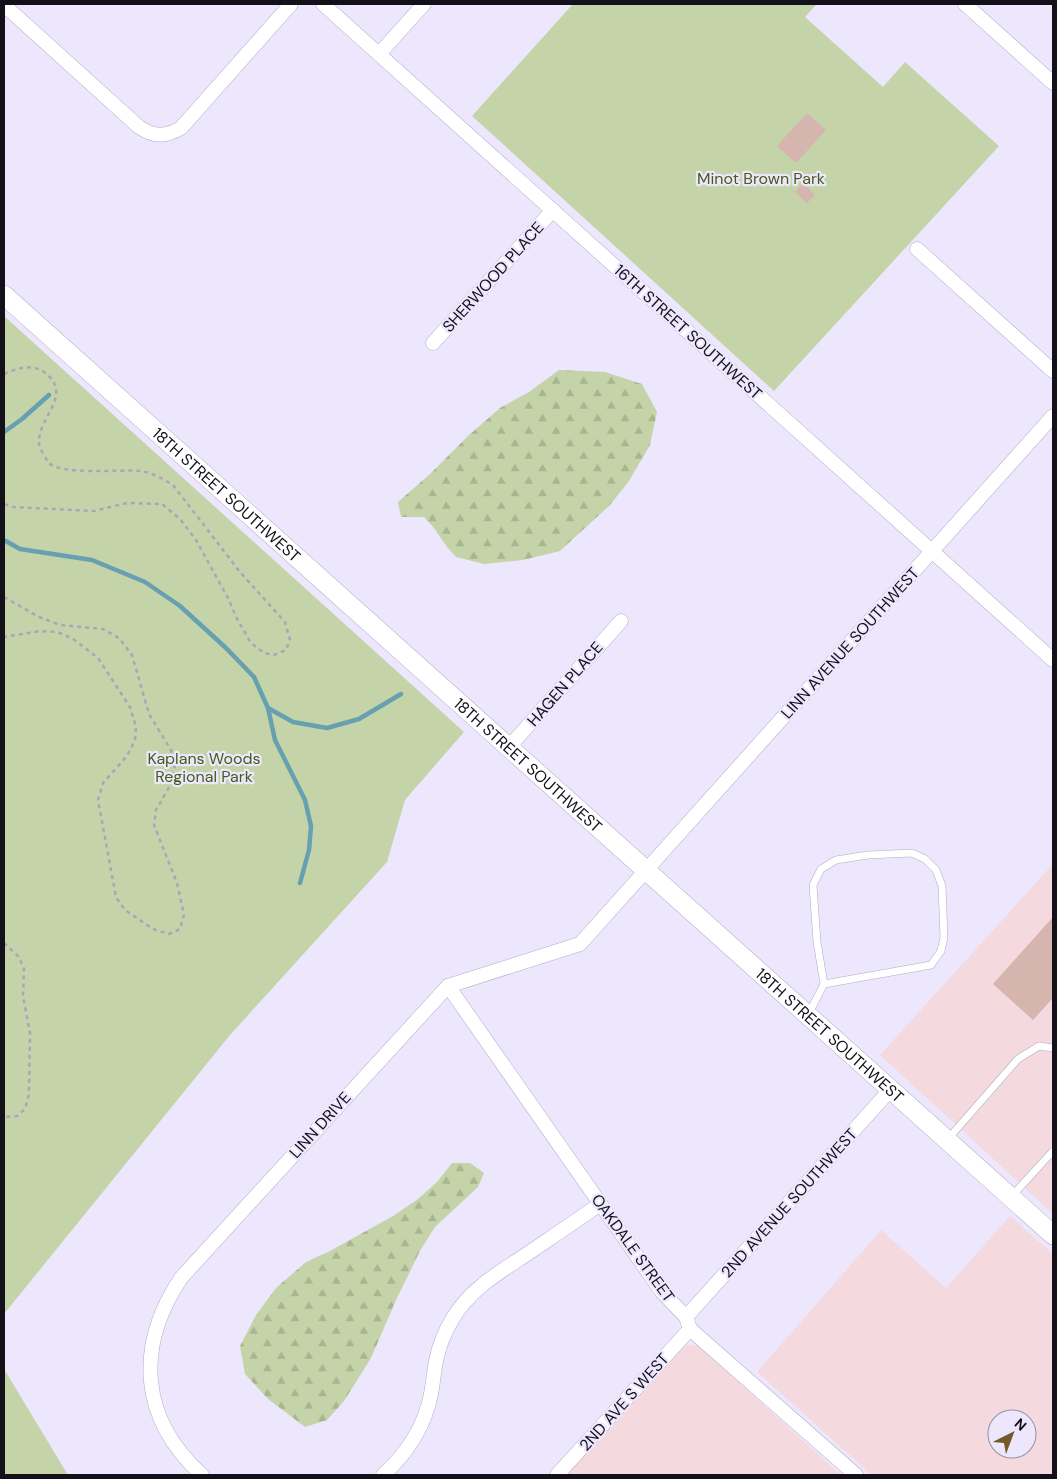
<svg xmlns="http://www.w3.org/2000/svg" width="1057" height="1479" viewBox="0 0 1057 1479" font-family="'DM Sans',sans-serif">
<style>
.commercial{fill:#f4d9df;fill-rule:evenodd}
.forest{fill:url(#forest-firs)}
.green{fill:#c4d4a8}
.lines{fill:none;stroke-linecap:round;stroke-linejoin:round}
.stream{stroke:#66a0b1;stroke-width:4.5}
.building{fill:#d5b5ad}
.lane-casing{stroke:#b3abc5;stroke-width:8}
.street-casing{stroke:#b3abc5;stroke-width:15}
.secondary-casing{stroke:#b3abc5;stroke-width:20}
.path{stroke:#aaa5b7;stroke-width:2.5;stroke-dasharray:4 4;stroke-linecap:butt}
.lane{stroke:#fff;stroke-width:7}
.street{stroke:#fff;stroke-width:14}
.secondary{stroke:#fff;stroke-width:19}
.labels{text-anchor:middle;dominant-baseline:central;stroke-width:4.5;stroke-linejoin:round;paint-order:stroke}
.park-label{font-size:16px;fill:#485b18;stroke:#ede7fd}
.street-label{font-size:16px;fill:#131019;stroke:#ede7fd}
</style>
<defs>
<pattern id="forest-firs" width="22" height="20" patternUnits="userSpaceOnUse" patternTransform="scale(1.25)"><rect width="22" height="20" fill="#c4d4a8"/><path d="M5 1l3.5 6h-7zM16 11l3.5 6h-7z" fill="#a8b590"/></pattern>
</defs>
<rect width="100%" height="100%" fill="#ede7fd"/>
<g class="commercial">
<polygon points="1053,864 1053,1214 880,1055"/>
<path d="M 1010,1216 L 1053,1254 L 1053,1475 L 872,1475 L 757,1372 L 881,1230 L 946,1288 ZM 997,1419 L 1027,1419 L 1027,1449 L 997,1449 Z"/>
<polygon points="687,1345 699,1346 841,1475 564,1475 682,1348"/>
</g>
<g class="forest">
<polygon points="559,370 605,372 642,384 657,412 650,445 629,481 610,505 560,551 523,560 484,564 456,557 447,547 434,528 424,517 401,517 398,502 430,474 468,436 500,408 529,392"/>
<polygon points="452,1163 470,1163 484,1173 478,1187 435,1227 420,1251 396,1300 371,1358 344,1401 327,1420 305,1427 268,1399 245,1374 240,1346 256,1315 276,1288 306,1262 330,1251 393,1216 418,1199 437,1182"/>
</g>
<g class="green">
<polygon points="573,4 817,4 805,17 883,87 905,62 999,146 774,391 472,116"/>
<polygon points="4,316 464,732 405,800 387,862 230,1035 4,1314"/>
<polygon points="4,1369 68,1475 4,1475"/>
</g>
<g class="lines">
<g class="stream">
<polyline points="4,432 22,419 49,395"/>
<polyline points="4,540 20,549 92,560 145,582 180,606 226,648 254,677 268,708 275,740 305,800 311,826 309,850 300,883"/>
<polyline points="268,708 293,722 327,728 359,719 401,694"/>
</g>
</g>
<g class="building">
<polygon points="807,113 826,130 796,163 777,146"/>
<polygon points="803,183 815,195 807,203 795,192"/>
<polygon points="1053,917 1053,998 1033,1020 993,984"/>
</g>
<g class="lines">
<defs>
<g id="lane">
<polyline points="808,1015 824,984 817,942 813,885 821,869 836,860 868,855 912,853 925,859 936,870 942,886 944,938 941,951 931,965 824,984"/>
<polyline points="947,1140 1018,1059 1039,1046 1053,1048"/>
<polyline points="1011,1197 1053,1151"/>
</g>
<g id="street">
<polyline points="323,4 1053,660"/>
<polyline points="965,4 1053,83"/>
<path d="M 4,5 L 139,127 C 154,137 165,137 181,128 L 291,4"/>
<polyline points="379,54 424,4"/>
<polyline points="917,249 1053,371"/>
<polyline points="433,343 553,210"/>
<polyline points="509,747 621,621"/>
<polyline points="448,986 662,1292 686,1317 690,1329 856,1475"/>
<polyline points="686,1317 891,1089"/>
<path d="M 202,1475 C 140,1419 135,1347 181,1278 L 448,986 L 580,944 L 1053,416"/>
<path d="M 383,1475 C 404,1456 420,1434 428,1406 C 433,1391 433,1376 436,1361 C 439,1346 445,1331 453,1318 C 470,1289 500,1272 527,1254 C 552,1237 576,1221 600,1204"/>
<polyline points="557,1475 690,1329"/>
</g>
<g id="secondary">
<path id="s1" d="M 4,295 L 1053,1235"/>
</g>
</defs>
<use href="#lane" class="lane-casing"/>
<use href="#street" class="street-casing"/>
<use href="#secondary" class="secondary-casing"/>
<g class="path">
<path d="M 4,374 C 16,369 31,363 44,372 C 75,395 37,417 39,444 C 40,449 45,457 48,462 C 58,476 123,469 141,471 C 153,473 163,479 173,485 L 240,572 L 285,622 L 290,640 L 286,650 L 274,655 L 264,653 L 251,643 L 237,619 L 228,598 L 196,540 L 180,519 L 162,504 L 127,503 L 94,511 L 13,507 L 4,504"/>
<polyline points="4,597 39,617 60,625 103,629 119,638 132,655 149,714 171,750 175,766 172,782 156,810 154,825 177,883 184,915 180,929 169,934 153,929 125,910 116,897 98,800 103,783 127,756 135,740 136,727 130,707 98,658 72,638 57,632 40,631 4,637"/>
<polyline points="4,943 19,957 24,969 23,996 30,1033 29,1094 25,1109 17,1116 4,1117"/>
</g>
<use href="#lane" class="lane"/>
<use href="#street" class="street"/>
<use href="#secondary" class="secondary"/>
</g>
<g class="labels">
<g class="park-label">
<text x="761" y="178">Minot Brown Park</text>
<text x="204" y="758">Kaplans Woods<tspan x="204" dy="18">Regional Park</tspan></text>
</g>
<g class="street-label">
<text transform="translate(493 277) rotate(-48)">SHERWOOD PLACE</text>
<text transform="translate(688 332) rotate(42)">16TH STREET SOUTHWEST</text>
<text stroke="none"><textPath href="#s1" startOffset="299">18TH STREET SOUTHWEST</textPath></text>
<text transform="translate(850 643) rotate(-48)">LINN AVENUE SOUTHWEST</text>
<text transform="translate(565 684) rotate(-49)">HAGEN PLACE</text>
<text stroke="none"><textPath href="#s1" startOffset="704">18TH STREET SOUTHWEST</textPath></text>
<text stroke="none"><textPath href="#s1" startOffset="1109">18TH STREET SOUTHWEST</textPath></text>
<text transform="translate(320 1125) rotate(-48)">LINN DRIVE</text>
<text transform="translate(789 1203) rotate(-48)">2ND AVENUE SOUTHWEST</text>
<text transform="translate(633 1248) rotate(54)">OAKDALE STREET</text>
<text transform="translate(624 1402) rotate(-48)">2ND AVE S WEST</text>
</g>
</g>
<rect width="1057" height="1479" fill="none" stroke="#131019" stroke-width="10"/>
<g transform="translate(1012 1434) rotate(42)"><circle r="24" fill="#ede7fd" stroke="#9691a2"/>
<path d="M0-4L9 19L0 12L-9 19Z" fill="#725a2b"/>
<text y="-8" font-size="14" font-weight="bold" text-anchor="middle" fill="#131019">N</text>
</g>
</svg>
